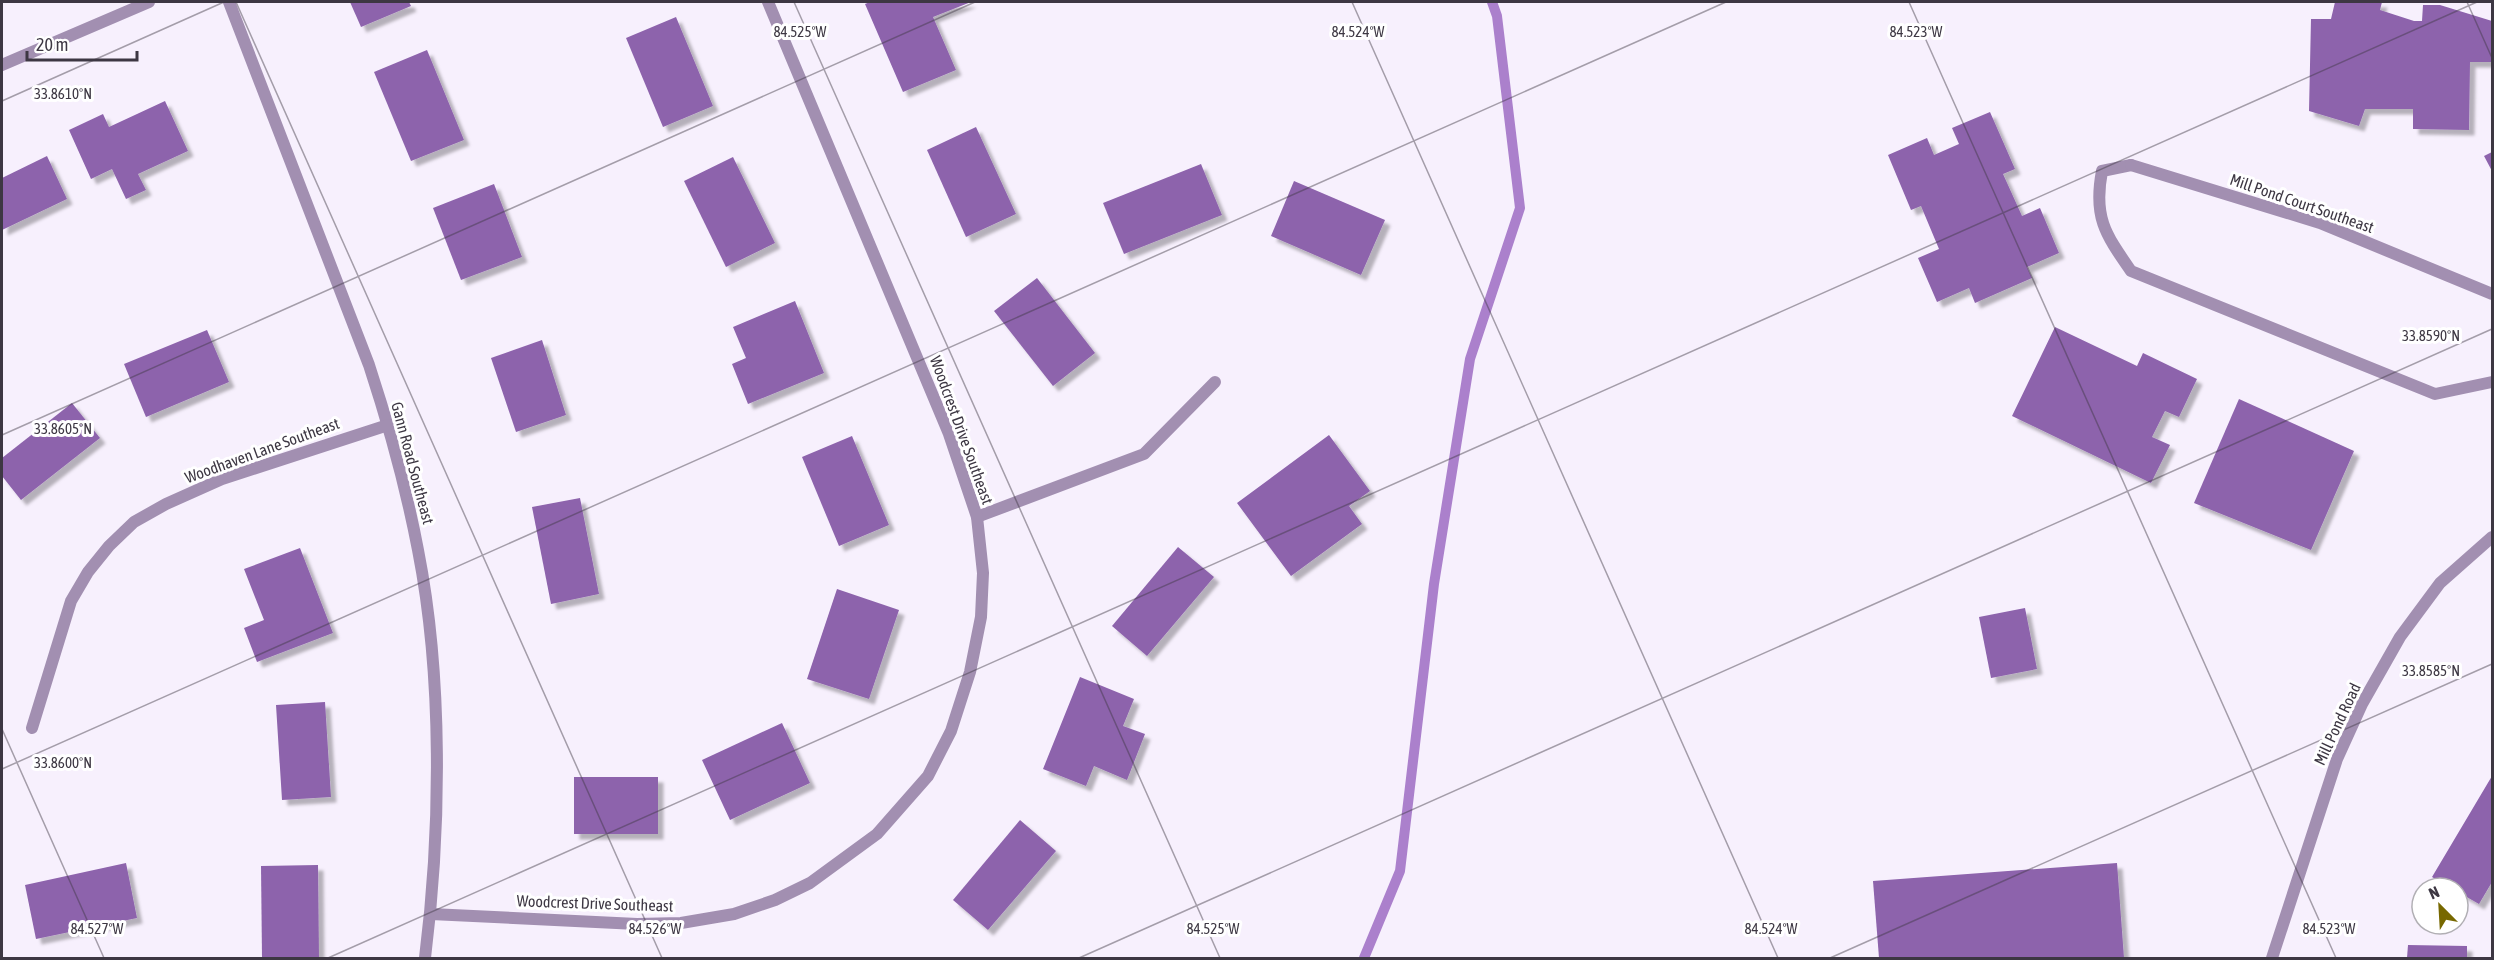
<svg xmlns="http://www.w3.org/2000/svg" width="2494" height="960" viewBox="0 0 2494 960" font-family="'Asap Condensed',sans-serif">
<style>
.lines{fill:none;stroke-linecap:round;stroke-linejoin:round}
.stream{stroke:#ab80cc;stroke-width:10}
.building{fill:#8d63ac;filter:url(#shadow)}
.service{stroke:#a28fb1;stroke-width:12}
.minor{stroke:#a28fb1;stroke-width:12}
.ticks{fill:none;stroke:#3d3743;stroke-width:1.5;stroke-opacity:0.45}
.labels{text-anchor:middle;dominant-baseline:central;stroke-width:6;stroke-linejoin:round;paint-order:stroke}
.street-label{font-size:16px;fill:#3d3743;stroke:#fff}
.ticks-label{font-size:15px;text-anchor:middle;fill:#3d3743;stroke:#fff;stroke-width:6;stroke-linejoin:round;paint-order:stroke}
</style>
<defs>
<filter id="shadow"><feDropShadow dx="5.5" dy="5.5" stdDeviation="1.5" flood-color="#0004"/></filter>
</defs>
<rect width="100%" height="100%" fill="#f7f0fd"/>
<g class="lines">
<polyline class="stream" points="1364,958 1400,871 1434,584 1470,359 1520,208 1497,16 1492,2"/>
</g>
<g class="building">
<polygon points="350,2 409,2 411,6 361,27"/>
<polygon points="870,2 971,2 933,17 956,70 903,92 865,4"/>
<polygon points="2335,2 2382,2 2380,10 2414,21 2422,21 2423,5 2440,5 2492,21 2492,62 2470,62 2469,130 2413,129 2413,109 2365,109 2359,126 2309,111 2311,19 2331,19"/>
<polygon points="676,17 713,106 663,127 626,38"/>
<polygon points="427,50 464,140 411,161 374,72"/>
<polygon points="165,101 188,151 138,174 146,190 126,199 112,169 91,179 69,130 103,114 109,127"/>
<polygon points="1990,112 2015,169 2003,174 2022,216 2040,208 2059,253 2027,267 2032,278 1975,303 1969,288 1937,302 1918,258 1939,249 1921,206 1911,210 1888,155 1927,138 1934,155 1959,144 1952,128"/>
<polygon points="976,127 1016,214 966,237 927,150"/>
<polygon points="2492,152 2492,171 2484,156"/>
<polygon points="47,156 67,199 2,230 2,178"/>
<polygon points="733,157 775,243 726,267 684,181"/>
<polygon points="1201,164 1222,215 1124,254 1103,203"/>
<polygon points="1294,181 1385,220 1361,275 1271,236"/>
<polygon points="494,184 522,257 461,280 433,208"/>
<polygon points="1037,278 1095,353 1053,386 994,311"/>
<polygon points="795,301 824,373 748,404 732,364 746,358 733,327"/>
<polygon points="2055,327 2137,366 2143,353 2197,379 2179,417 2165,411 2152,437 2170,445 2151,483 2012,416"/>
<polygon points="207,330 229,382 146,417 124,364"/>
<polygon points="542,340 566,415 516,432 491,358"/>
<polygon points="2239,399 2354,451 2311,550 2194,503"/>
<polygon points="72,403 100,438 21,500 2,476 2,458"/>
<polygon points="1329,435 1370,491 1349,506 1362,524 1291,576 1237,503"/>
<polygon points="852,436 889,525 839,546 802,457"/>
<polygon points="580,498 599,594 551,604 532,507"/>
<polygon points="1178,547 1214,577 1147,656 1112,626"/>
<polygon points="300,548 333,633 257,662 244,628 264,620 244,569"/>
<polygon points="837,589 899,610 869,699 807,679"/>
<polygon points="2025,608 2037,669 1991,678 1979,617"/>
<polygon points="1080,677 1134,699 1123,726 1145,734 1127,780 1094,766 1086,786 1043,769"/>
<polygon points="325,702 331,797 282,800 276,705"/>
<polygon points="782,723 810,783 730,820 702,760"/>
<polygon points="2492,776 2492,882 2479,904 2458,892 2458,888 2451,888 2432,877"/>
<rect x="574" y="777" width="84" height="57"/>
<polygon points="1020,820 1056,851 988,930 953,900"/>
<polygon points="126,863 137,918 36,939 25,885"/>
<polygon points="2117,863 2124,958 1879,958 1873,881"/>
<polygon points="318,865 319,958 262,958 261,866"/>
<polygon points="2408,945 2467,946 2467,958 2407,958"/>
</g>
<g class="lines">
<path class="service" d="M 2131,165 L 2102,171 C 2093,218 2106,235 2131,271 L 2435,394 L 2492,382"/>
<g class="minor">
<path d="M 229,2 L 369,365 C 389,426 406,487 418,550 C 443,677 441,830 425,958"/>
<polyline points="2,65 149,2"/>
<polyline points="2131,165 2320,223 2492,294"/>
<polyline points="977,517 1144,454 1215,382"/>
<polyline points="32,728 71,601 88,572 109,546 134,522 166,504 222,479 388,425"/>
<polyline points="431,914 637,924 681,923 734,914 775,900 810,883 877,834 928,776 951,731 970,672 981,617 983,573 977,517 949,434 768,2"/>
<polyline points="2272,958 2337,759 2362,704 2400,637 2440,583 2492,537"/>
</g>
</g>
<path class="ticks" d="M 236,2 L 662,958M 794,2 L 1220,958M 1352,2 L 1778,958M 1909,2 L 2336,958M 2467,2 L 2492,58M 2,101 L 224,2M 2,435 L 975,2M 2,729 L 104,958M 2,769 L 1726,2M 328,958 L 2477,2M 1079,958 L 2492,329M 1830,958 L 2492,664"/>
<g class="labels">
<g class="street-label">
<text transform="translate(2302 203) rotate(19)">Mill Pond Court Southeast</text>
<text transform="translate(962 430) rotate(70)">Woodcrest Drive Southeast</text>
<text transform="translate(262 450) rotate(-20)">Woodhaven Lane Southeast</text>
<text transform="translate(413 463) rotate(75)">Gann Road Southeast</text>
<text transform="translate(2337 724) rotate(-65)">Mill Pond Road</text>
<text transform="translate(595 903) rotate(2)">Woodcrest Drive Southeast</text>
</g>
</g>
<g class="ticks-label">
<text x="800" y="37">84.525°W</text>
<text x="1358" y="37">84.524°W</text>
<text x="1916" y="37">84.523°W</text>
<text x="63" y="99">33.8610°N</text>
<text x="2431" y="341">33.8590°N</text>
<text x="63" y="434">33.8605°N</text>
<text x="2431" y="676">33.8585°N</text>
<text x="63" y="768">33.8600°N</text>
<text x="97" y="934">84.527°W</text>
<text x="655" y="934">84.526°W</text>
<text x="1213" y="934">84.525°W</text>
<text x="1771" y="934">84.524°W</text>
<text x="2329" y="934">84.523°W</text>
</g>
<rect width="2494" height="960" fill="none" stroke="#3d3743" stroke-width="6"/>
<g transform="translate(2440 906) rotate(336)"><circle r="28" fill="#ffffff" stroke="#b1afb4" stroke-width="1.5"/>
<path d="M0-4.5L10 22L0 15L-10 22Z" fill="#776800"/>
<text y="-9" font-size="16" font-weight="bold" text-anchor="middle" fill="#3d3743">N</text>
</g>
<path d="M27 51v9h110v-9" fill="none" stroke="#3d3743" stroke-width="3"/>
<text x="36" y="51" font-size="18" fill="#3d3743" stroke="#ffffff" stroke-width="4.5" paint-order="stroke">20 m</text>
</svg>
